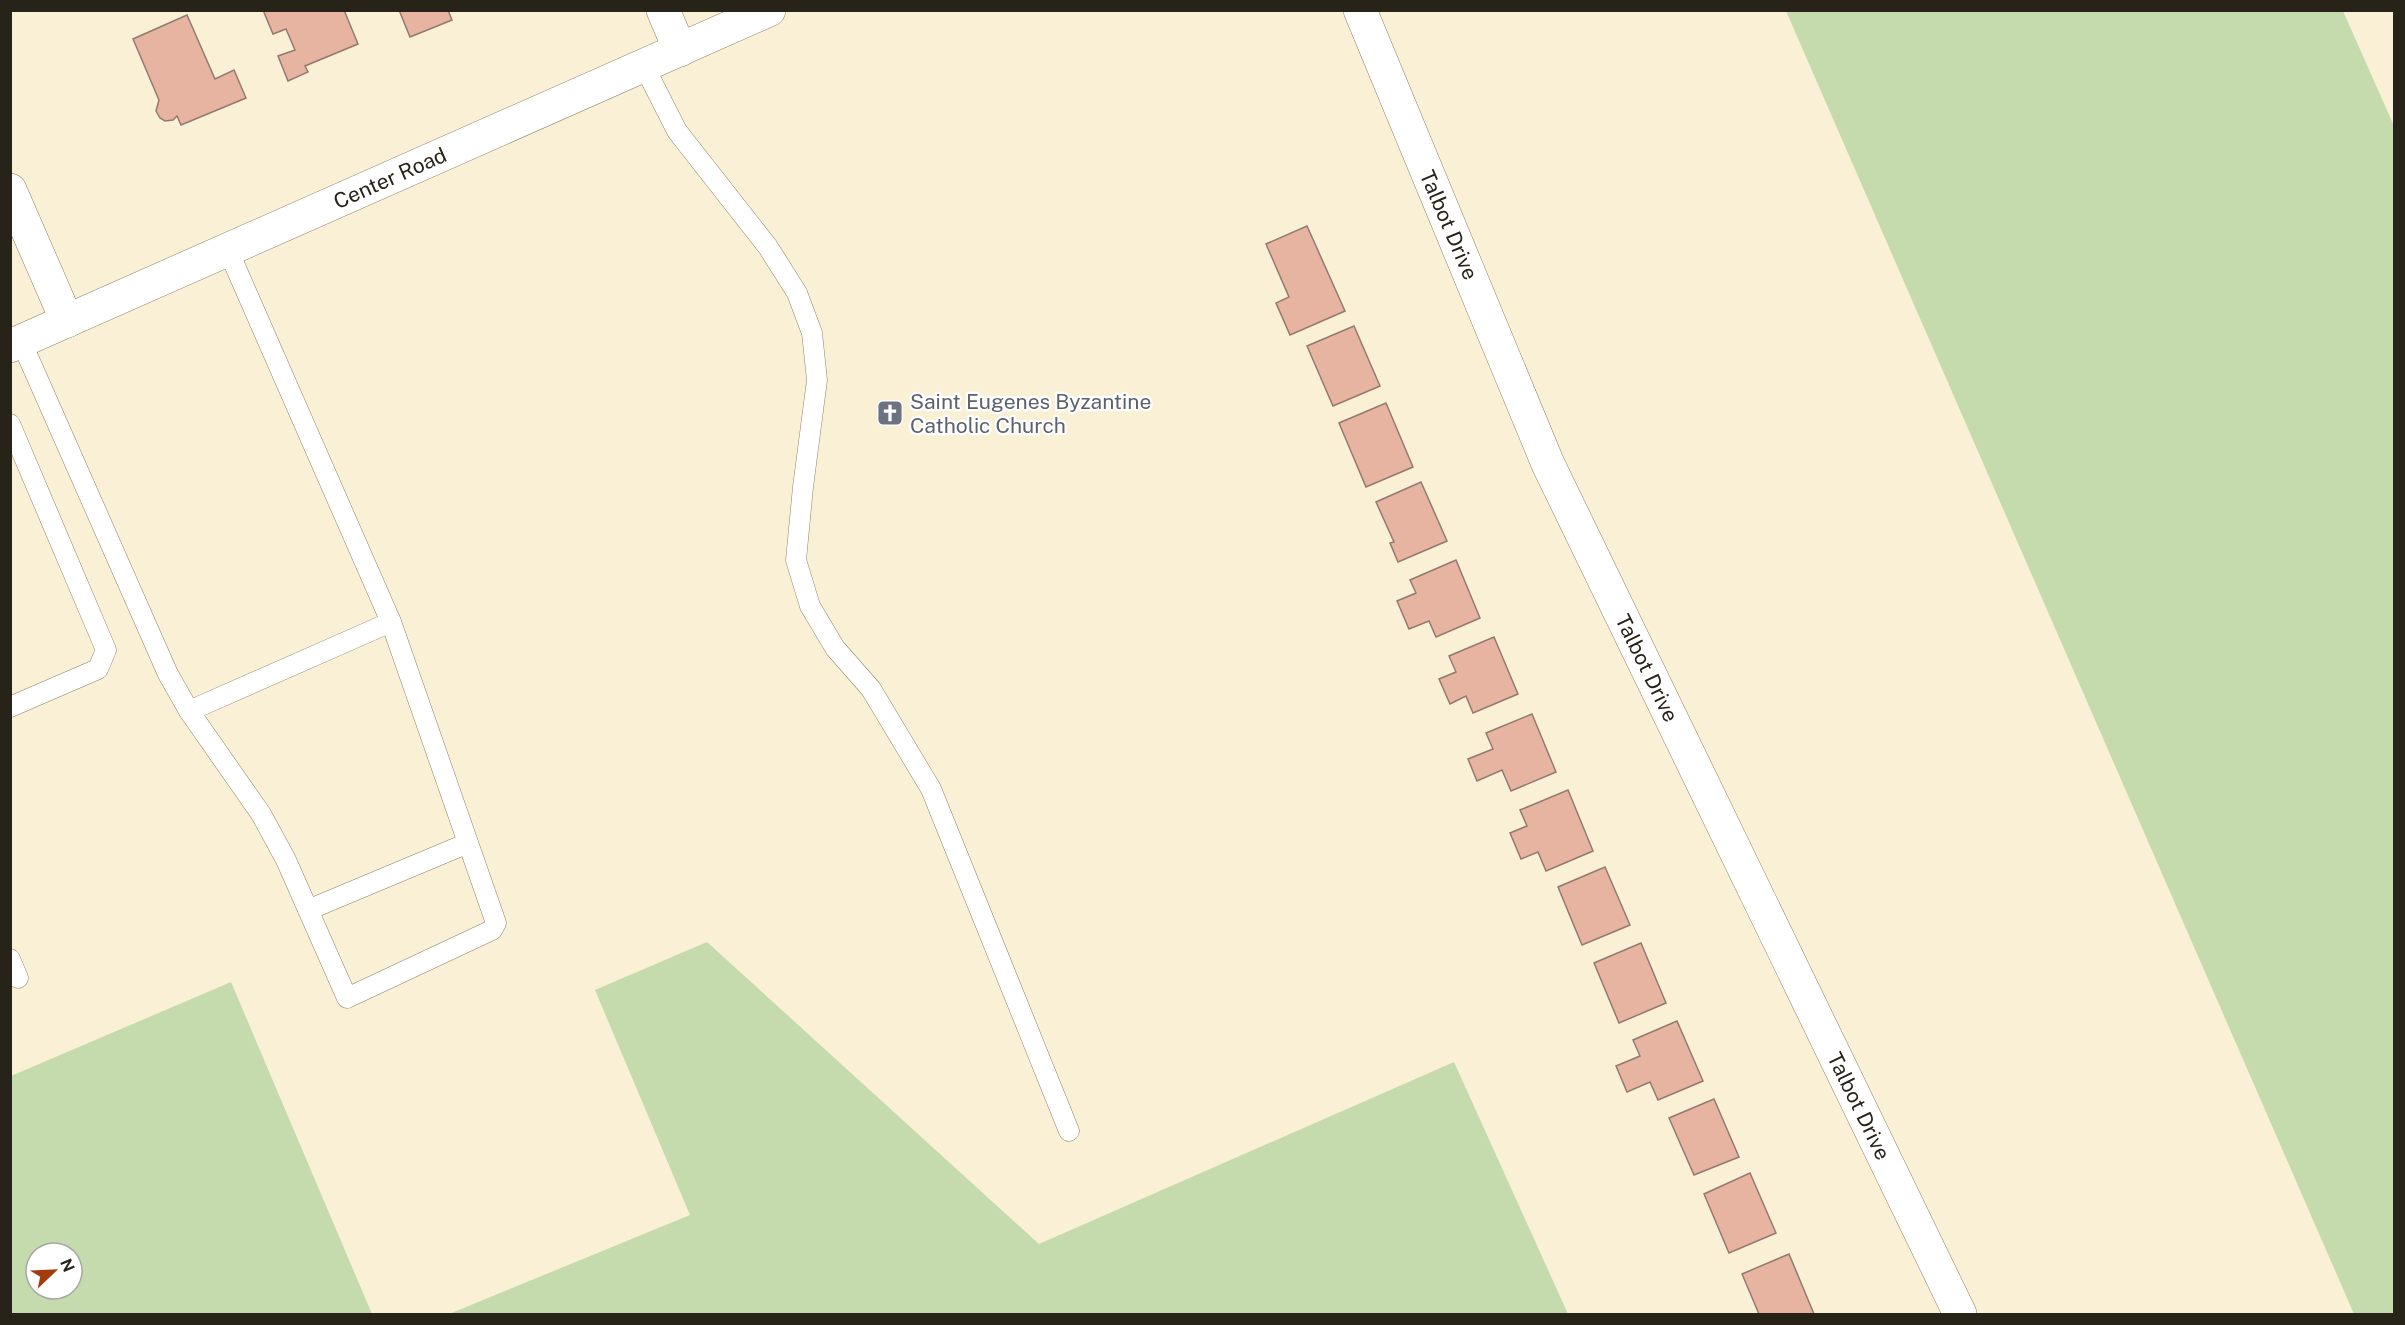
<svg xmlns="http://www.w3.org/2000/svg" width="2405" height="1325" viewBox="0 0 2405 1325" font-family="'Public Sans',sans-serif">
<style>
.green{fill:#c5daad;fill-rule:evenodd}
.building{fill:#e7b4a2;stroke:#947970;stroke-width:1.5}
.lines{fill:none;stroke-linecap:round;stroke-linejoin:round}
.service-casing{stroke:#8b836a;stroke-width:21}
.minor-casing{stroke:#8b836a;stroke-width:34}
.secondary-casing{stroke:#8b836a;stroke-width:34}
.service{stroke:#fff;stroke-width:20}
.minor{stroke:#fff;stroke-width:33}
.secondary{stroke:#fff;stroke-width:33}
.labels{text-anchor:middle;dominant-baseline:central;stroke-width:4.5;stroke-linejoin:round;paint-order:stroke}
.street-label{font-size:21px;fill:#272319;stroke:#fff}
.worship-label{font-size:21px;fill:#5b616d;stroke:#fff;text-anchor:start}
</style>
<rect width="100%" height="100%" fill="#f9f0d5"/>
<g class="green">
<polygon points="1786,11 2343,11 2394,126 2394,1314 2354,1314"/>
<polygon points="707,942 1039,1244 1454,1062 1568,1314 449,1314 690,1215 595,990"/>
<path d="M 231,982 L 372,1314 L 11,1314 L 11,1076 ZM 36,1253 L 72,1253 L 72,1289 L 36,1289 Z"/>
</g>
<g class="building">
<polygon points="263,10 344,10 358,44 305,66 308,72 288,81 278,56 295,50 286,29 273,34"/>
<polygon points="399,10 448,10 452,20 410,37"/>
<polygon points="187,15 215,79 234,70 246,98 181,125 177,116 173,120 165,121 160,118 156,111 159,100 133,39"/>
<polygon points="1307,226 1345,311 1290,335 1276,303 1289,297 1266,244"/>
<polygon points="1354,326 1380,386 1333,406 1307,346"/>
<polygon points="1386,403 1413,467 1366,487 1339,423"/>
<polygon points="1421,482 1447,541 1398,562 1390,543 1394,542 1376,502"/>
<polygon points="1456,560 1480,618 1436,637 1429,621 1409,629 1397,601 1416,593 1410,580"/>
<polygon points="1494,637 1518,694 1473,713 1466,696 1450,704 1439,679 1456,672 1449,656"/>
<polygon points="1532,714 1556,772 1511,791 1502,770 1477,781 1468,759 1493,749 1486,733"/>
<polygon points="1568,790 1593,851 1546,871 1538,852 1521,859 1510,833 1527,826 1520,810"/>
<polygon points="1605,867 1630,925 1582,945 1558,887"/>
<polygon points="1641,943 1666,1003 1619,1023 1594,963"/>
<polygon points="1677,1021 1703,1081 1658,1100 1650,1082 1627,1092 1616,1066 1640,1056 1633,1040"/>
<polygon points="1714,1099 1739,1157 1694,1175 1669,1118"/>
<polygon points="1750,1173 1776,1233 1729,1253 1704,1194"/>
<polygon points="1789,1254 1814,1314 1759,1314 1742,1274"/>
</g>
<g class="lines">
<defs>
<g id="service">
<polyline points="644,66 677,131 768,247 797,293 812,333 817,380 803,487 796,560 810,606 835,648 871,689 931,789 1069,1131"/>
<polyline points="21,341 168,674 189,711 391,622 228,250"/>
<polyline points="10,424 106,650 98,669 10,707"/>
<polyline points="189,711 261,814 286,860 347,998 492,930 496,923 391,622"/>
<polyline points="308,910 468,843"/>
<polyline points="10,959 18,978"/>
</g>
<g id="minor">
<polyline points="663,10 680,50"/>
<polyline points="1360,10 1548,464 1960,1314"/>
<polyline points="10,190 67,321"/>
</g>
<polyline id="secondary" points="10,346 769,10"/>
</defs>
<use href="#service" class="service-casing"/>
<use href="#minor" class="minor-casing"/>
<use href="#secondary" class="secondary-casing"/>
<use href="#service" class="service"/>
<use href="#minor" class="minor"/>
<use href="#secondary" class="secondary"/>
</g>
<defs>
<symbol id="church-square" viewBox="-11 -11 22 22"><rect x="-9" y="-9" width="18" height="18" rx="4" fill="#6b7280" stroke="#fff"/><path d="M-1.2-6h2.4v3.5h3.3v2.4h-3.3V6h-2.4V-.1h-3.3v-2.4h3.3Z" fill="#fff"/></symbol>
</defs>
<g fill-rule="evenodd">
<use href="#church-square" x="875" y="398" width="30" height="30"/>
</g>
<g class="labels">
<g class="street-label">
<text transform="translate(390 178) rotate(-24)">Center Road</text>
<text transform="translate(1449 225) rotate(67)">Talbot Drive</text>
<text transform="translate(1647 668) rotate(64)">Talbot Drive</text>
<text transform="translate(1859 1106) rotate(64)">Talbot Drive</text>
</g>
<g class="worship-label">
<text x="910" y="401">Saint Eugenes Byzantine<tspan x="910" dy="24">Catholic Church</tspan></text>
</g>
</g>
<rect width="2405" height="1325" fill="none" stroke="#272319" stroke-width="24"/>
<g transform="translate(54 1271) rotate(67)"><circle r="28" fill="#ffffff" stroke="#a9a7a3" stroke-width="1.5"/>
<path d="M0-4.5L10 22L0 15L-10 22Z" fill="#a13c0d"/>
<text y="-9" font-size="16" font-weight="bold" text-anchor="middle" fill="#272319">N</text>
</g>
</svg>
